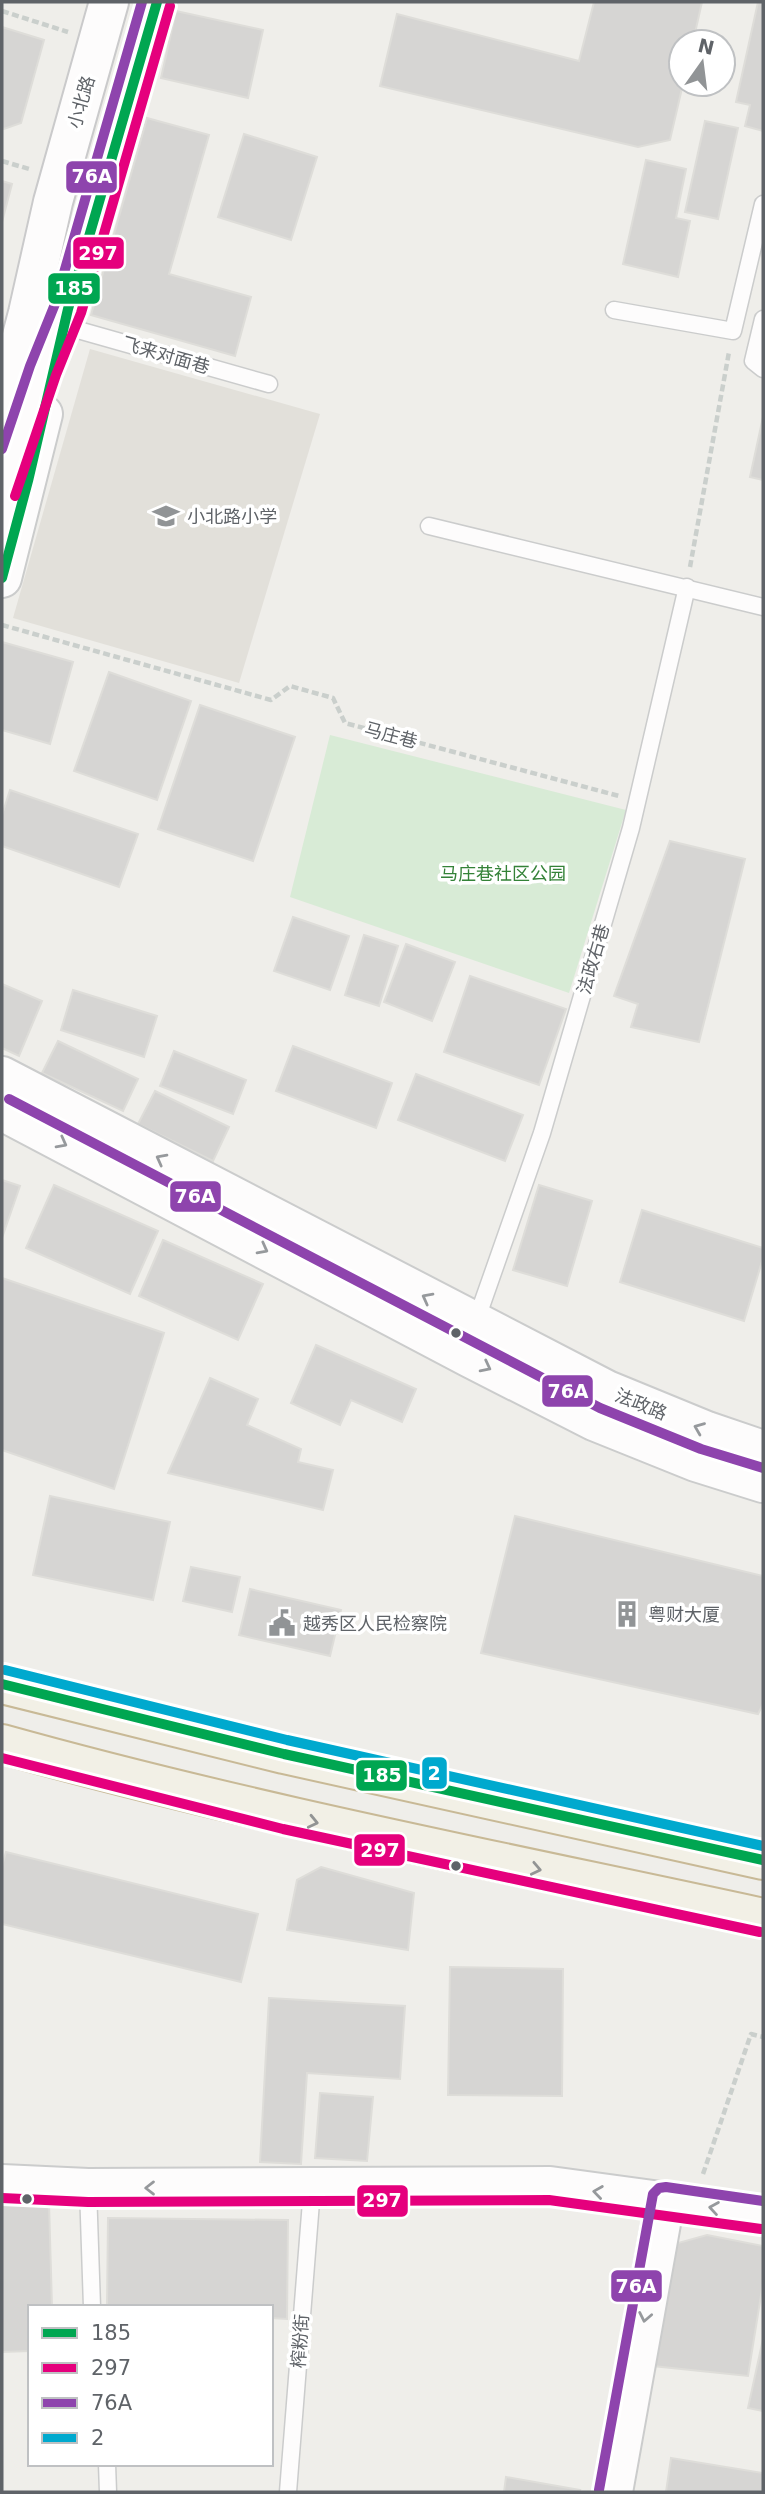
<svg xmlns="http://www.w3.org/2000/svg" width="765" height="2494" viewBox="0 0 765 2494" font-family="'DejaVu Sans','Noto Sans SC',sans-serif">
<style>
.education{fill:#e2e0da}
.green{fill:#d8ebd6}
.building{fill:#d6d5d3;stroke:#deddd9;stroke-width:2}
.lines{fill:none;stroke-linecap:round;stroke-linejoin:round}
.service-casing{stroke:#cbcccc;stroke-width:19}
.tertiary-casing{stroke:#cbcccc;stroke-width:42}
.secondary-casing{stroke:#cacacb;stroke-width:42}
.trunk-casing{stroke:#c8b996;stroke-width:42}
.path{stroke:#cacfcc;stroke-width:4.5;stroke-dasharray:7 3.5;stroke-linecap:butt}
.service{stroke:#fdfcfc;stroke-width:16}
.tertiary{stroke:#fdfcfc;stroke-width:38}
.secondary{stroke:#fdfcfc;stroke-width:38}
.trunk{stroke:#f2f0e6;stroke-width:38}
.bus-1-casing{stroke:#fff;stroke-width:16}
.bus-2-casing{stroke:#fff;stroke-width:16}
.bus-3-casing{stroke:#fff;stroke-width:16}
.bus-4-casing{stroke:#fff;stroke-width:16}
.bus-1{stroke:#00a651;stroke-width:10}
.bus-2{stroke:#e5007d;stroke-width:10}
.bus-3{stroke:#8e44ad;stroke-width:10}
.bus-4{stroke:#00a9ce;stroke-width:10}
.oneway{stroke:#96999c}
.oneway2{stroke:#929494}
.bus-dot{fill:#5f6368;stroke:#fff;stroke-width:2.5}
.labels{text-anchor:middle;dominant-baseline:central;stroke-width:7;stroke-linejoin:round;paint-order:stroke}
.street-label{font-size:18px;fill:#5f6368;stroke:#fff}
.poi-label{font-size:18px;fill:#5f6368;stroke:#fff;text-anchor:start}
.park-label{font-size:18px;fill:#348238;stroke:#fff}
.line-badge{stroke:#fff;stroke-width:2.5}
.badge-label{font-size:19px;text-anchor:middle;font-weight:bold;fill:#fff}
</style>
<rect width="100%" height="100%" fill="#efeeea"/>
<polygon class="education" points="90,349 320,414 239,683 13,618"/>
<polygon class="green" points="330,735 626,810 569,993 290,897"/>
<g class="building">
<polygon points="594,2 702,2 693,42 681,42 681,84 683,84 670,140 638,147 380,86 397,14 579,61"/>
<polygon points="758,2 763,2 763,131 745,126 750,105 736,102"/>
<polygon points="176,11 263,30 248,98 161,78"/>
<polygon points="2,27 44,40 21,123 4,129 2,128"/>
<polygon points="147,118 209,135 169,274 251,297 235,356 91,315"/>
<polygon points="705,121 738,128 718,219 685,212"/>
<polygon points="244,134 317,157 291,240 218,217"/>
<polygon points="646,160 686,169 676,218 690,221 678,277 623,264"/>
<polygon points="2,181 12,184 2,222"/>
<polygon points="763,417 763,480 750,477"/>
<polygon points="2,642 73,662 50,744 2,730"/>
<polygon points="109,672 191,701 157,800 74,771"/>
<polygon points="200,705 295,737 253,861 158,829"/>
<polygon points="10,790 138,834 119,887 2,846 2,815"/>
<polygon points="670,841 745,859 699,1042 631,1027 638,1004 614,996"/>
<polygon points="293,917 349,936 330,990 274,971"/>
<polygon points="364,935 398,946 379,1006 345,995"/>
<polygon points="406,944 455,962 432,1021 384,1002"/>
<polygon points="470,976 566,1009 539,1085 444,1052"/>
<polygon points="2,984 42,1001 19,1056 2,1048"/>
<polygon points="73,990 157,1016 144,1057 61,1030"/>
<polygon points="58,1041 138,1079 123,1111 42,1073"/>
<polygon points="293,1046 392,1083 376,1128 276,1091"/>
<polygon points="174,1051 246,1080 233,1114 160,1086"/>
<polygon points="416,1074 523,1115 505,1161 398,1120"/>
<polygon points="155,1091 229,1127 213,1161 138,1124"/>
<polygon points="2,1180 20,1186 2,1238"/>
<polygon points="54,1185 158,1231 130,1294 26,1248"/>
<polygon points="539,1185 592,1201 567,1286 513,1270"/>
<polygon points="642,1210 763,1248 763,1258 744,1321 620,1282"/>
<polygon points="163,1240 263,1284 238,1340 139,1296"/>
<polygon points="2,1278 164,1333 114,1489 2,1450"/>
<polygon points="316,1345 416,1389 402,1422 351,1400 340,1425 291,1403"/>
<polygon points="210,1378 258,1399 247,1425 301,1449 298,1462 333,1470 323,1510 168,1473"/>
<polygon points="50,1496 170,1522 153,1600 33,1575"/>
<polygon points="515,1516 763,1576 763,1704 758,1714 481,1653"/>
<polygon points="191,1567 240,1577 232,1612 183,1601"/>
<polygon points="250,1589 341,1610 330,1656 239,1635"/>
<polygon points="6,1852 258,1914 241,1982 2,1924 2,1866"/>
<polygon points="321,1867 414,1893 408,1950 287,1930 297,1880"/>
<polygon points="450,1967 563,1969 562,2096 448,2095"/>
<polygon points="269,1998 405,2006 400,2079 307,2073 301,2164 260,2162"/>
<polygon points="320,2093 373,2097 367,2161 315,2158"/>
<polygon points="49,2203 52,2307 30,2307 30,2351 2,2352 2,2205"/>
<polygon points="108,2218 288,2220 287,2319 271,2318 271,2307 107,2307"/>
<polygon points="707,2235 763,2246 763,2283 748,2376 653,2366 663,2279 678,2243"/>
<polygon points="763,2339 763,2411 748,2408"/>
<polygon points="671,2458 763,2473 763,2492 666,2492"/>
<polygon points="506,2477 580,2490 579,2492 504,2492"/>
</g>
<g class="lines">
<defs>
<g id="service">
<polyline points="614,310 733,331 763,204"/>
<polyline points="763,319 753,361 763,369"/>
<polyline points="64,326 269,384"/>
<polyline points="429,526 763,607"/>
<polyline points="476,1321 542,1133 631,828 687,587"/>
<polyline points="88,2188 92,2307"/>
<polyline points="107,2464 108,2492"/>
<polyline points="288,2492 312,2189"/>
</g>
<g id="tertiary">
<polyline points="2,578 43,414"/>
<polyline points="2,1076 607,1390 707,1431 763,1450"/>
<polyline points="2,1111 470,1358 594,1421 696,1462 763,1483"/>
<polyline points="2,2184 88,2188 550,2186 763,2215"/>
<polyline points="613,2492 665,2201"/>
</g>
<g id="secondary">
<polyline points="2,412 28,313 53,202 109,2"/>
<polyline points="2,492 43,370 68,309 157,2"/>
</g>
<g id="trunk">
<polyline points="2,1684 284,1754 763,1860"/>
<path d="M 2,1744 C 253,1814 509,1863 763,1918"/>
</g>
</defs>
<use href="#service" class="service-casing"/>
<use href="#tertiary" class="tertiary-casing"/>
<use href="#secondary" class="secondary-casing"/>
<use href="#trunk" class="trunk-casing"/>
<g class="path">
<polyline points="2,11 68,32"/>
<polyline points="2,161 29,169"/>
<polyline points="690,567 729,352"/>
<polyline points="2,625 271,700 290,686 333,698 345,723 619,796"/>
<polyline points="703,2174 751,2034 763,2037"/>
</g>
<use href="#service" class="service"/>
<use href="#tertiary" class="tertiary"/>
<use href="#secondary" class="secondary"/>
<use href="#trunk" class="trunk"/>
<defs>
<g id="bus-1">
<polyline points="2,578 28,481 68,309 157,2"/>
<polyline points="2,1684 284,1754 763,1860"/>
</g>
<g id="bus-2">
<polyline points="15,496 56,375 81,313 170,6"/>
<polyline points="2,1758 283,1829 760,1932"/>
<polyline points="2,2198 88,2202 549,2200 761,2229"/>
</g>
<g id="bus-3">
<polyline points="2,449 30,366 55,304 142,2"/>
<polyline points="9,1099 600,1408 701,1449 763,1468"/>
<polyline points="599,2490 653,2194 659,2188 666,2187 763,2201"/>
</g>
<polyline id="bus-4" points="5,1670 287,1740 763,1846"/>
</defs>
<use href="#bus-1" class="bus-1-casing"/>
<use href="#bus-2" class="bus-2-casing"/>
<use href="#bus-3" class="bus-3-casing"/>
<use href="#bus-4" class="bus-4-casing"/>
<use href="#bus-1" class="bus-1"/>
<use href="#bus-2" class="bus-2"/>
<use href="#bus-3" class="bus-3"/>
<use href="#bus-4" class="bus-4"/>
</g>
<defs><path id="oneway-chevron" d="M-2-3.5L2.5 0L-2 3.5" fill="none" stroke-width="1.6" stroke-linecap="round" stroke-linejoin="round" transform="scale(1.75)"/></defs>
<g class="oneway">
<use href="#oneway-chevron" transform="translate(62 1143) rotate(28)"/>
<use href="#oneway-chevron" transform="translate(161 1159) rotate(-152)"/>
<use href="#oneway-chevron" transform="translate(263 1249) rotate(28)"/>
<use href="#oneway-chevron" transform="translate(427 1298) rotate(-152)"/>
<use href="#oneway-chevron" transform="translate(486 1367) rotate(27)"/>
<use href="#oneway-chevron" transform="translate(699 1428) rotate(-158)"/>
<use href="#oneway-chevron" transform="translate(150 2188) rotate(-180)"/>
<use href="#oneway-chevron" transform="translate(598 2192) rotate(-172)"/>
<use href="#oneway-chevron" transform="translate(714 2208) rotate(-171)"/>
<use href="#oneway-chevron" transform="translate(645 2317) rotate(101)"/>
</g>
<g class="oneway2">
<use href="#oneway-chevron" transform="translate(313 1822) rotate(13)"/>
<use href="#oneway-chevron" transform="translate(536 1869) rotate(12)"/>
</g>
<defs>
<symbol id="school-bare" viewBox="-9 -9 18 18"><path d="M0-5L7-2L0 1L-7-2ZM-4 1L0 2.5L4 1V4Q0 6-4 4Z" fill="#919496" stroke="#fff" stroke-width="2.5" paint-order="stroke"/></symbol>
<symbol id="building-bare" viewBox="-9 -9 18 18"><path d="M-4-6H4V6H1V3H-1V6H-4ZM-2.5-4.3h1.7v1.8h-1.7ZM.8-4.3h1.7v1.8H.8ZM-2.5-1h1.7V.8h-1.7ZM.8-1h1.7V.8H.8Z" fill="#919496" stroke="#fff" stroke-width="2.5" paint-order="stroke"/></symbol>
<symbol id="civic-bare" viewBox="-9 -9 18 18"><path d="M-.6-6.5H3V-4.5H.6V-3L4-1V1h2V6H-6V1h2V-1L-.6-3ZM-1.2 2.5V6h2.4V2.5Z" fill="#919496" stroke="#fff" stroke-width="2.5" paint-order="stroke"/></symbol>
</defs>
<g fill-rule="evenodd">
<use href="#school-bare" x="147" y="497" width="38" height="38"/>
<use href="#building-bare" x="608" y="1595" width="38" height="38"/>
<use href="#civic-bare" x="263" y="1604" width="38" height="38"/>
</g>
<g class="bus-dot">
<circle cx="456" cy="1333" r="6"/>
<circle cx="456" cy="1866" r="6"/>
<circle cx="27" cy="2199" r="6"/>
</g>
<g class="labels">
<g class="street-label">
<text transform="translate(81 102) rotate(-74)">小北路</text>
<text transform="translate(166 355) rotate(16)">飞来对面巷</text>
<text transform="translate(391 735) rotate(15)">马庄巷</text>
<text transform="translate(593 959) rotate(-74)">法政右巷</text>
<text transform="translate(641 1404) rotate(22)">法政路</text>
<text transform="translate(300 2341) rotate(-86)">榨粉街</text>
</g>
<g class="poi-label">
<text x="187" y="516">小北路小学</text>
<text x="648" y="1614">粤财大厦</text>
<text x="303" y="1623">越秀区人民检察院</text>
</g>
<g class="park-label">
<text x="503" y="873">马庄巷社区公园</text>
</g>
</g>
<g class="line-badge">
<rect x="65" y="160" width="53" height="34" rx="7" fill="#8e44ad"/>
<rect x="72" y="236" width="53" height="34" rx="7" fill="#e5007d"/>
<rect x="47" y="272" width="54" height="33" rx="7" fill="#00a651"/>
<rect x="169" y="1180" width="53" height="33" rx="7" fill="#8e44ad"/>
<rect x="541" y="1374" width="53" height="34" rx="7" fill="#8e44ad"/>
<rect x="421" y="1756" width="27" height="34" rx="7" fill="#00a9ce"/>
<rect x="355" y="1759" width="53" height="33" rx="7" fill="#00a651"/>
<rect x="353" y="1833" width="53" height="34" rx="7" fill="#e5007d"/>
<rect x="356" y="2184" width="53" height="34" rx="7" fill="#e5007d"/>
<rect x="610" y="2269" width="53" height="34" rx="7" fill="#8e44ad"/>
</g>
<g class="badge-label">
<text x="92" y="183">76A</text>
<text x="98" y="260">297</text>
<text x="74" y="295">185</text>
<text x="195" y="1203">76A</text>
<text x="568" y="1398">76A</text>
<text x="434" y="1780">2</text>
<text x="382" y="1782">185</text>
<text x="380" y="1857">297</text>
<text x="382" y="2207">297</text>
<text x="636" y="2293">76A</text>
</g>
<rect width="765" height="2494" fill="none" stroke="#5f6368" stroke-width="7"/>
<rect x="28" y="2305" width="245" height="161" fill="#ffffff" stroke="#bfc1c3" stroke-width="2"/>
<rect x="42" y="2328" width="35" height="10" fill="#00a651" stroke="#bfc1c3" stroke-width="2"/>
<text x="91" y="2340" font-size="21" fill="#5f6368">185</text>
<rect x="42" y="2363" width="35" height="10" fill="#e5007d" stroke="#bfc1c3" stroke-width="2"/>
<text x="91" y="2375" font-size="21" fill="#5f6368">297</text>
<rect x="42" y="2398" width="35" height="10" fill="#8e44ad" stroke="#bfc1c3" stroke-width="2"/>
<text x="91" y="2410" font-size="21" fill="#5f6368">76A</text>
<rect x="42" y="2433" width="35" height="10" fill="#00a9ce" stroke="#bfc1c3" stroke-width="2"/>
<text x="91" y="2445" font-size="21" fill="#5f6368">2</text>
<g transform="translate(702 63) rotate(14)"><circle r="33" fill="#ffffff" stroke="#bfc1c3" stroke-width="2"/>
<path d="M0-5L12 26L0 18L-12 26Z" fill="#919496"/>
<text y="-10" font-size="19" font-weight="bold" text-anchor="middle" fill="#5f6368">N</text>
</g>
</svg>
